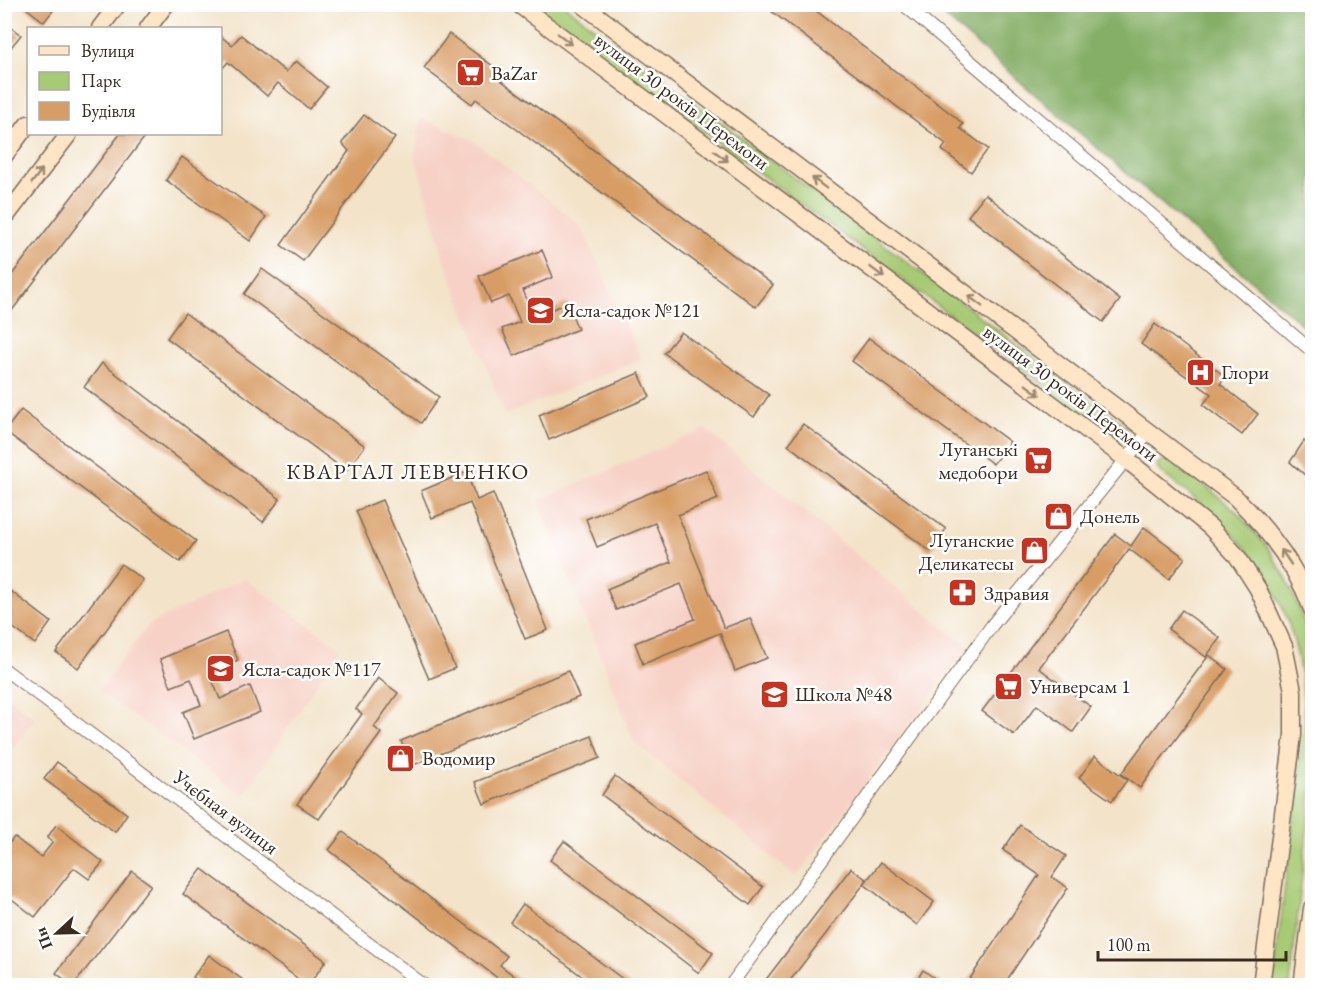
<svg xmlns="http://www.w3.org/2000/svg" width="1317" height="990" viewBox="0 0 1317 990" font-family="'EB Garamond',serif">
<style>
.built{fill:#f7d1c6}
.green{fill:#a7cb74;stroke:#717a49;stroke-width:1.5}
.forest{fill:#85af66;stroke:#606c42;stroke-width:1.5}
.building{fill:#d89d65}
.lines{fill:none;stroke-linecap:round;stroke-linejoin:round}
.street-casing{stroke:#7b6b5a;stroke-width:14}
.secondary-casing{stroke:#7b6b5a;stroke-width:19}
.street{stroke:#fff;stroke-width:12}
.secondary{stroke:#fde5c5;stroke-width:16}
.oneway{stroke:#9c8872}
.labels{text-anchor:middle;dominant-baseline:central;stroke-width:5;stroke-linejoin:round;paint-order:stroke}
.poi-label{font-size:20px;fill:#3b2a1e;stroke:#fff;text-anchor:start}
.street-label{font-size:20px;fill:#3b2a1e;stroke:#fff}
.quarter-label{font-size:22px;letter-spacing:1.5px;fill:#3b2a1e;stroke:#fff}
</style>
<rect width="100%" height="100%" fill="#fff"/>
<filter id="ink" filterUnits="userSpaceOnUse"><feTurbulence type="fractalNoise" baseFrequency=".0167" numOctaves="2"/><feDisplacementMap in="SourceGraphic" scale="12" xChannelSelector="R" yChannelSelector="G"/><feConvolveMatrix kernelMatrix="1 2 1 2 8 2 1 2 1" color-interpolation-filters="sRGB"/></filter>
<filter id="wash" filterUnits="userSpaceOnUse"><feTurbulence type="fractalNoise" baseFrequency=".008" numOctaves="4" result="noise"/><feDisplacementMap in="SourceGraphic" scale="24" xChannelSelector="R" yChannelSelector="G"/><feGaussianBlur stdDeviation="1.35" result="paint"/><feColorMatrix in="noise" values="0 0 0 0 0 0 0 0 0 0 0 0 0 0 0 0 0 1.4 0 .05"/><feComposite in="paint" operator="in"/></filter>
<g filter="url(#wash)">
<rect width="100%" height="100%" fill="#f3e3c9"/>
<g class="built">
<polygon points="421,118 472,140 580,224 641,359 505,415 445,261 415,155"/>
<polygon points="705,429 967,647 796,877 634,742 539,500"/>
<polygon points="245,579 340,648 244,796 99,691 148,625"/>
<polygon points="5,695 35,718 5,759 4,759"/>
</g>
<g class="green">
<polygon points="534,5 564,5 1126,426 1127,436 1119,440 1115,438"/>
<path d="M 1166,458 L 1172,459 L 1235,510 L 1268,548 L 1287,580 L 1312,641 L 1312,786 L 1290,985 L 1273,985 L 1305,720 C 1301,599 1253,540 1159,471 L 1157,465 Z"/>
</g>
<polygon class="forest" points="931,5 1312,5 1312,333"/>
<g id="blocks">
<g class="building">
<polygon points="21,4 58,4 44,22"/>
<polygon points="762,4 807,4 954,116 963,124 960,128 988,149 971,172 942,150 946,144"/>
<polygon points="4,23 21,35 4,56"/>
<polygon points="449,34 497,69 494,75 773,285 756,307 476,99 472,104 424,68"/>
<polygon points="241,35 286,72 296,61 327,87 309,109 278,83 267,96 228,62 220,71 220,36 232,45"/>
<polygon points="364,115 395,138 303,261 281,245 349,151 342,143"/>
<polygon points="120,134 147,134 4,321 4,285"/>
<polygon points="182,157 266,217 250,241 166,180"/>
<polygon points="985,194 1120,300 1103,322 968,216"/>
<polygon points="542,250 553,277 523,290 534,317 567,303 578,329 514,356 502,329 520,322 509,296 491,303 479,276"/>
<polygon points="262,269 439,397 421,423 244,294"/>
<polygon points="185,313 365,446 346,471 167,338"/>
<polygon points="1155,324 1226,377 1220,384 1258,414 1242,435 1203,405 1211,394 1141,344"/>
<polygon points="681,332 769,395 754,417 664,353"/>
<polygon points="869,338 1010,442 993,464 852,361"/>
<polygon points="102,363 280,499 263,522 84,387"/>
<polygon points="639,373 650,397 549,440 539,415"/>
<polygon points="21,410 196,541 180,562 5,431"/>
<polygon points="803,424 946,529 930,551 788,445"/>
<polygon points="1304,441 1312,449 1312,481 1290,462"/>
<polygon points="706,470 718,499 678,515 724,628 750,618 767,658 735,671 720,633 643,664 635,643 695,619 681,584 616,610 607,589 671,562 655,523 597,547 586,519"/>
<polygon points="466,472 477,500 493,493 548,630 525,639 470,503 432,518 421,491"/>
<polygon points="382,500 455,668 429,679 356,511"/>
<polygon points="1144,527 1185,558 1169,579 1129,549 1039,668 1091,707 1073,732 1037,705 1014,735 982,711 1115,534 1131,546"/>
<polygon points="121,564 143,580 78,668 56,652"/>
<polygon points="4,586 51,622 35,644 4,621"/>
<polygon points="1182,610 1220,638 1206,657 1168,629"/>
<polygon points="226,632 238,660 209,672 220,699 250,686 260,712 194,739 183,712 201,705 191,679 171,687 160,659"/>
<polygon points="1209,655 1227,669 1140,788 1121,774"/>
<polygon points="568,671 579,697 411,766 401,741"/>
<polygon points="378,678 398,693 374,727 381,733 319,819 297,804 362,714 356,709"/>
<polygon points="592,736 600,758 484,804 475,782"/>
<polygon points="1095,756 1127,780 1112,801 1079,778"/>
<polygon points="57,762 127,814 115,832 44,779"/>
<polygon points="615,776 763,887 750,905 602,795"/>
<polygon points="56,825 103,862 89,879 74,868 35,917 4,893 4,850 14,837 41,857 53,842 47,838"/>
<polygon points="1020,825 1066,856 1052,877 1068,888 1003,986 965,986 1039,875 1003,850"/>
<polygon points="343,832 507,956 500,965 527,986 496,986 500,980 329,850"/>
<polygon points="564,841 713,953 699,973 550,860"/>
<polygon points="881,862 934,902 917,925 864,884"/>
<polygon points="851,868 867,880 786,986 761,986"/>
<polygon points="202,869 326,961 308,986 183,894"/>
<polygon points="132,871 151,885 73,986 56,973"/>
<polygon points="523,904 632,986 595,986 510,922"/>
<polygon points="209,955 251,986 204,986 193,977"/>
<polygon points="923,970 946,986 913,986"/>
</g>
</g>
</g>
<g filter="url(#ink)">
<use href="#blocks" fill-opacity="0" stroke="#7b6b5a" stroke-width="1.5"/>
<g class="lines">
<defs>
<g id="street">
<polyline points="903,4 1312,351"/>
<polyline points="4,669 425,986"/>
<polyline points="730,986 993,624 1149,431"/>
</g>
<g id="secondary">
<polyline points="518,4 1127,460 1210,527 1237,556 1258,589 1284,646 1293,691 1293,735 1261,986"/>
<path d="M 582,4 L 1235,497 C 1268,529 1296,565 1312,609"/>
<polyline points="100,28 118,4"/>
<polyline points="148,28 166,4"/>
<polyline points="4,156 28,124"/>
<polyline points="4,219 69,134"/>
<polyline points="1302,986 1312,908"/>
</g>
</defs>
<use href="#street" class="street-casing"/>
<use href="#secondary" class="secondary-casing"/>
<use href="#street" class="street"/>
<use href="#secondary" class="secondary"/>
</g>
<defs><path id="oneway-shaft" d="M-6 0H5M1.5-3L5.5 0L1.5 3" fill="none" stroke-width="1.6" stroke-linecap="round" stroke-linejoin="round" transform="scale(1.5)"/></defs>
<g class="oneway">
<use href="#oneway-shaft" transform="translate(565 39) rotate(37)"/>
<use href="#oneway-shaft" transform="translate(721 156) rotate(37)"/>
<use href="#oneway-shaft" transform="translate(37 176) rotate(-53)"/>
<use href="#oneway-shaft" transform="translate(819 183) rotate(-143)"/>
<use href="#oneway-shaft" transform="translate(877 272) rotate(37)"/>
<use href="#oneway-shaft" transform="translate(975 301) rotate(-143)"/>
<use href="#oneway-shaft" transform="translate(1033 390) rotate(37)"/>
<use href="#oneway-shaft" transform="translate(1286 557) rotate(-124)"/>
</g>
</g>
<defs>
<symbol id="supermarket-square" viewBox="-11 -11 22 22"><rect x="-9" y="-9" width="18" height="18" rx="4" fill="#c8321e" stroke="#fff"/><path d="M-6-5.5h2.5l.6 2H6L4.5 2H-2.5L-4.4-4H-6ZM-1.5 3.2a1.3 1.3 0 1 0 .1 0ZM3 3.2a1.3 1.3 0 1 0 .1 0Z" fill="#fff"/></symbol>
<symbol id="school-square" viewBox="-11 -11 22 22"><rect x="-9" y="-9" width="18" height="18" rx="4" fill="#c8321e" stroke="#fff"/><path d="M0-5L7-2L0 1L-7-2ZM-4 1L0 2.5L4 1V4Q0 6-4 4Z" fill="#fff"/></symbol>
<symbol id="hospital-square" viewBox="-11 -11 22 22"><rect x="-9" y="-9" width="18" height="18" rx="4" fill="#c8321e" stroke="#fff"/><path d="M-5-5h3v3.5h4V-5h3V5h-3V1.5h-4V5h-3Z" fill="#fff"/></symbol>
<symbol id="shop-square" viewBox="-11 -11 22 22"><rect x="-9" y="-9" width="18" height="18" rx="4" fill="#c8321e" stroke="#fff"/><path d="M-5-2.5h2.3a2.7 3.5 0 0 1 5.4 0H5L5.5 6h-11ZM-1.5-2.5h3a1.5 2.3 0 0 0-3 0Z" fill="#fff"/></symbol>
<symbol id="pharmacy-square" viewBox="-11 -11 22 22"><rect x="-9" y="-9" width="18" height="18" rx="4" fill="#c8321e" stroke="#fff"/><path d="M-2-6h4v4h4v4h-4v4h-4v-4h-4v-4h4Z" fill="#fff"/></symbol>
</defs>
<g fill-rule="evenodd">
<use href="#supermarket-square" x="454" y="56" width="33" height="33"/>
<use href="#school-square" x="524" y="294" width="33" height="33"/>
<use href="#hospital-square" x="1184" y="356" width="33" height="33"/>
<use href="#supermarket-square" x="1022" y="444" width="33" height="33"/>
<use href="#shop-square" x="1042" y="500" width="33" height="33"/>
<use href="#shop-square" x="1018" y="534" width="33" height="33"/>
<use href="#pharmacy-square" x="946" y="576" width="33" height="33"/>
<use href="#school-square" x="204" y="652" width="33" height="33"/>
<use href="#supermarket-square" x="992" y="670" width="33" height="33"/>
<use href="#school-square" x="758" y="678" width="33" height="33"/>
<use href="#shop-square" x="384" y="742" width="33" height="33"/>
</g>
<g class="labels">
<g class="poi-label">
<text x="491" y="73">BaZar</text>
<text x="562" y="310">Ясла-садок №121</text>
<text x="1221" y="372">Глори</text>
<text x="1018" y="449" text-anchor="end">Луганські<tspan x="1018" dy="23">медобори</tspan></text>
<text x="1080" y="516">Донель</text>
<text x="1014" y="540" text-anchor="end">Луганские<tspan x="1014" dy="23">Деликатесы</tspan></text>
<text x="984" y="593">Здравия</text>
<text x="242" y="669">Ясла-садок №117</text>
<text x="1030" y="686">Универсам 1</text>
<text x="795" y="694">Школа №48</text>
<text x="422" y="758">Водомир</text>
</g>
<g class="street-label">
<text transform="translate(682 101) rotate(37)">вулиця 30 років Перемоги</text>
<text transform="translate(1071 393) rotate(37)">вулиця 30 років Перемоги</text>
<text transform="translate(226 812) rotate(37)">Учєбная вулиця</text>
</g>
<g class="quarter-label">
<text x="408" y="471">КВАРТАЛ ЛЕВЧЕНКО</text>
</g>
</g>
<rect width="1317" height="990" fill="none" stroke="#fff" stroke-width="24"/>
<rect x="27" y="27" width="195" height="108" fill="#ffffff" stroke="#b1aaa5" stroke-width="1.5"/>
<rect x="39" y="46" width="30" height="9" fill="#fde5c5" stroke="#b1aaa5" stroke-width="1.5"/>
<text x="81" y="57" font-size="18" fill="#3b2a1e">Вулиця</text>
<rect x="39" y="72" width="30" height="18" fill="#a7cb74" stroke="#b1aaa5" stroke-width="1.5"/>
<text x="81" y="87" font-size="18" fill="#3b2a1e">Парк</text>
<rect x="39" y="102" width="30" height="18" fill="#d89d65" stroke="#b1aaa5" stroke-width="1.5"/>
<text x="81" y="117" font-size="18" fill="#3b2a1e">Будівля</text>
<g transform="translate(57 933) rotate(248)" stroke="#ffffff" stroke-width="4.5" paint-order="stroke">
<path d="M0-4.5L10 22L0 15L-10 22Z" fill="#3b2a1e"/>
<text y="-9" font-size="16" font-weight="bold" text-anchor="middle" fill="#3b2a1e">Пн</text>
</g>
<path d="M1098 951v9h188v-9" fill="none" stroke="#3b2a1e" stroke-width="3"/>
<text x="1107" y="951" font-size="18" fill="#3b2a1e" stroke="#ffffff" stroke-width="4.5" paint-order="stroke">100 m</text>
</svg>
